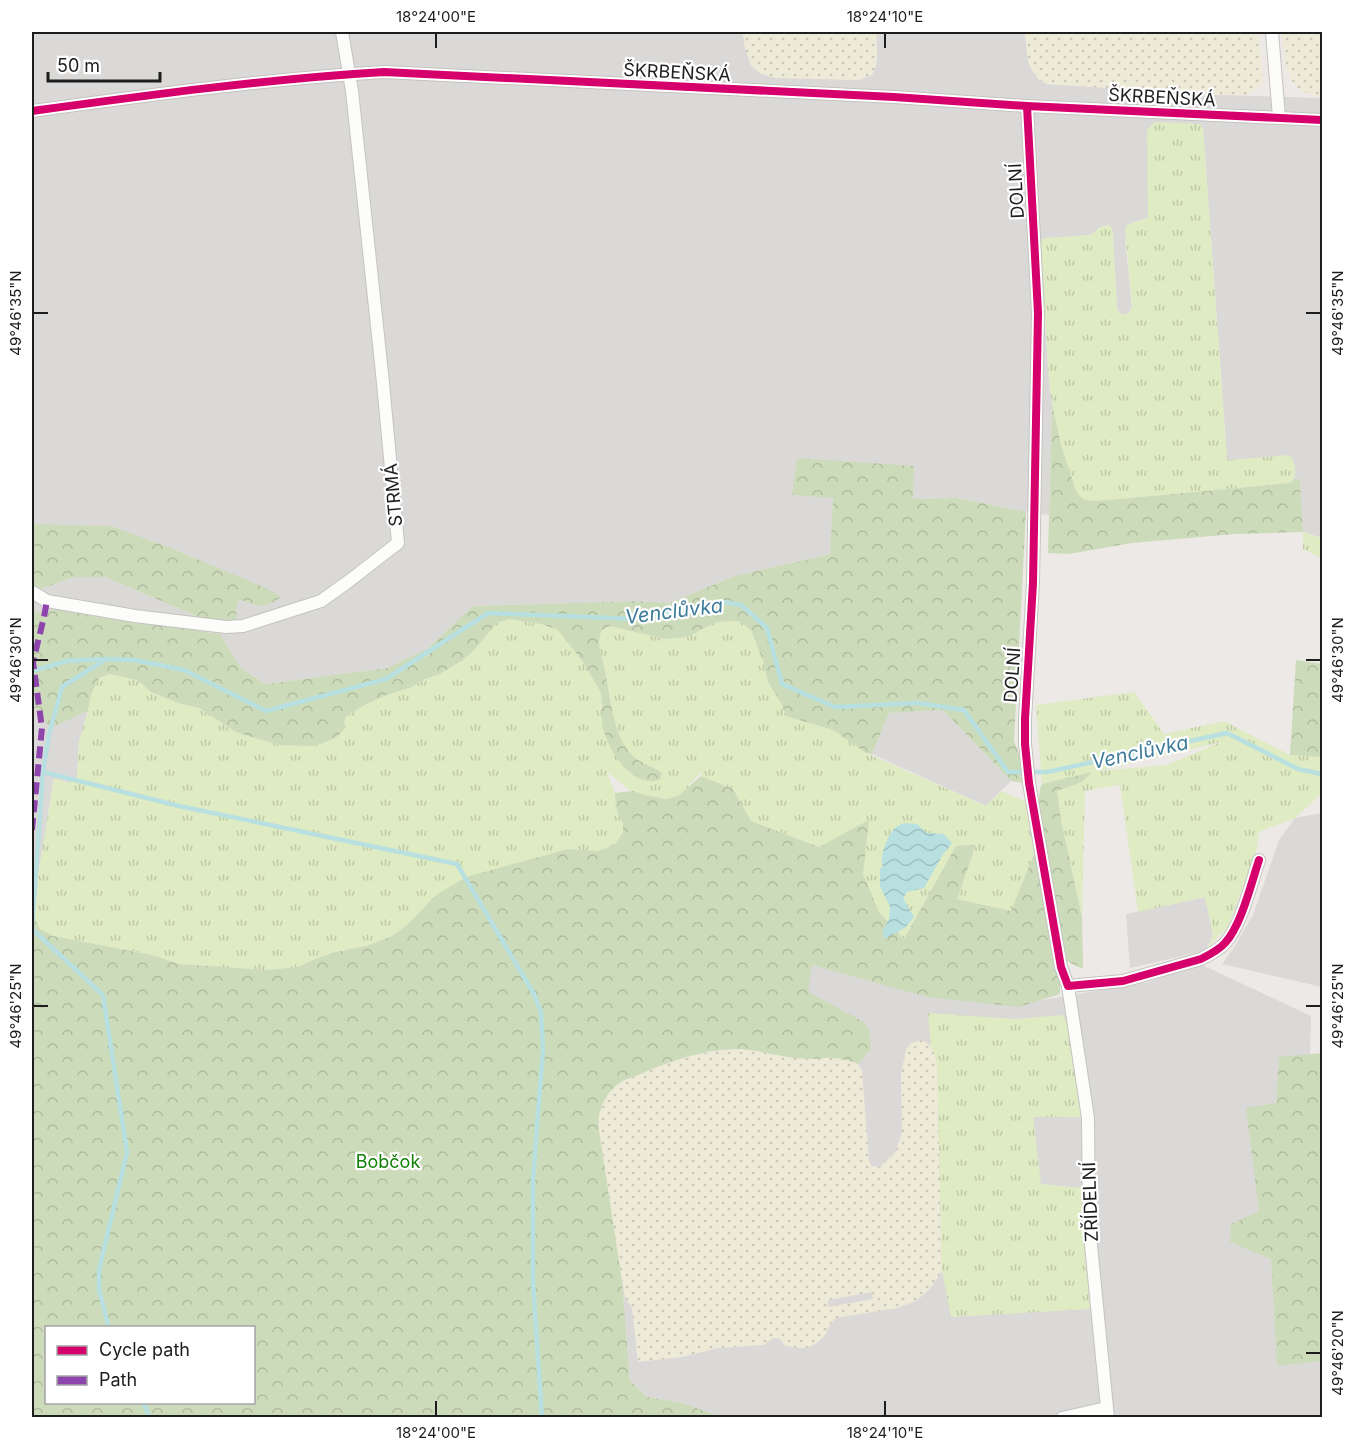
<svg xmlns="http://www.w3.org/2000/svg" width="1354" height="1449" viewBox="0 0 1354 1449" font-family="Inter,sans-serif">
<style>
.residential{fill:#dbd9d7}
.farmland{fill:url(#farmland-dots);fill-rule:evenodd}
.grass{fill:url(#grass-tufts);fill-rule:evenodd}
.forest{fill:url(#forest-crowns);fill-rule:evenodd}
.water{fill:url(#water-waves)}
.lines{fill:none;stroke-linecap:round;stroke-linejoin:round}
.stream{stroke:#b8e0e1;stroke-width:4.5}
.street-casing{stroke:#c4c3c2;stroke-width:14}
.street{stroke:#fcfcfb;stroke-width:12}
.quiet{stroke:#8e44ad;stroke-width:6;stroke-dasharray:12 6;stroke-linecap:butt}
.cycleway-casing{stroke:#fff;stroke-width:11}
.cycleway{stroke:#d6006c;stroke-width:8}
.ticks{fill:none;stroke:#1d1d1d;stroke-width:2}
.labels{text-anchor:middle;dominant-baseline:central;stroke-width:4.5;stroke-linejoin:round;paint-order:stroke}
.street-label{font-size:18px;fill:#1d1d1d;stroke:#fff}
.park-label{font-size:18px;fill:#138007;stroke:#fff}
.water-label{font-size:20px;font-style:italic;fill:#3e7c99;stroke:#fff}
.neatline{fill:none;stroke:#1d1d1d;stroke-width:2}
.ticks-label{font-size:15px;text-anchor:middle;fill:#1d1d1d}
</style>
<defs>
<pattern id="farmland-dots" width="8" height="8" patternUnits="userSpaceOnUse" patternTransform="scale(1.5)"><rect width="8" height="8" fill="#eeead8"/><path d="M2 2h.1M6 6h.1" fill="none" stroke="#ccc8b9" stroke-width="1.8" stroke-linecap="round"/></pattern>
<pattern id="grass-tufts" width="24" height="20" patternUnits="userSpaceOnUse" patternTransform="scale(1.5)"><rect width="24" height="20" fill="#dfebc3"/><path d="M3 7l-1-3M5 7V3M7 7l1-3M15 17l-1-3M17 17v-4M19 17l1-3" fill="none" stroke="#bfc9a7"/></pattern>
<pattern id="forest-crowns" width="20" height="18" patternUnits="userSpaceOnUse" patternTransform="scale(1.5)"><rect width="20" height="18" fill="#ccdbb9"/><path d="M2 6a3 3 0 1 1 6 0M12 15a3 3 0 1 1 6 0" fill="none" stroke="#afbc9f"/></pattern>
<pattern id="water-waves" width="16" height="10" patternUnits="userSpaceOnUse" patternTransform="scale(1.5)"><rect width="16" height="10" fill="#b8e0e1"/><path d="M0 5q4-4 8 0t8 0" fill="none" stroke="#9ec0c1"/></pattern>
</defs>
<rect width="100%" height="100%" fill="#ece9e6"/>
<g class="residential">
<polygon points="32,32 743,32 745,48 817,78 858,80 865,78 876,66 877,51 876,32 1025,32 1028,61 1032,70 1039,80 1047,84 1219,95 1322,98 1322,538 1303,532 1300,479 1294,479 1295,474 1229,460 1227,458 1203,128 1148,214 1148,218 1133,222 1125,239 1132,307 1129,313 1124,315 1119,313 1117,308 1113,235 1100,227 1091,235 1042,239 1040,254 1049,380 1052,404 1049,515 1026,512 958,498 913,499 913,466 833,498 830,554 735,576 669,603 635,601 473,606 427,649 387,668 265,684 240,667 220,634 59,609 32,613 32,584 41,589 74,577 105,577 208,621 241,600 263,607 32,524"/>
<polygon points="32,707 35,708 50,727 88,711 79,741 77,778 70,783 54,778 38,876 35,919 32,920"/>
<polygon points="943,710 1011,781 986,806 872,754 889,713"/>
<polygon points="1322,813 1322,987 1222,964 1233,949 1253,915 1279,840 1295,818"/>
<polygon points="1205,897 1213,935 1207,948 1204,951 1130,968 1126,914"/>
<polygon points="774,906 1025,1003 1149,982 1200,964 1311,1016 1308,1140 1322,1143 1322,1417 720,1417 683,1403 648,1397 630,1381 622,1281"/>
</g>
<g class="farmland">
<polygon points="743,32 876,32 877,51 876,66 872,75 858,80 775,78 761,74 751,66 745,48"/>
<polygon points="1025,32 1259,32 1263,82 1257,90 1245,95 1219,95 1047,84 1040,80 1032,70 1028,61"/>
<polygon points="1281,32 1322,32 1322,98 1301,91 1292,81 1285,62"/>
<path d="M 922,1040 L 931,1046 L 937,1061 L 942,1271 L 930,1289 L 916,1301 L 897,1308 L 836,1318 L 831,1323 L 825,1335 L 818,1342 L 810,1347 L 801,1348 L 785,1346 L 779,1338 L 773,1338 L 764,1345 L 718,1348 L 682,1357 L 638,1362 L 632,1308 L 625,1297 L 615,1238 L 599,1130 L 599,1113 L 608,1095 L 617,1084 L 654,1068 L 695,1055 L 720,1050 L 739,1049 L 753,1050 L 796,1058 L 816,1059 L 834,1057 L 848,1060 L 858,1064 L 862,1071 L 869,1160 L 871,1166 L 880,1167 L 896,1151 L 902,1132 L 901,1074 L 906,1050 L 911,1043 ZM 872,1292 L 873,1299 L 828,1307 L 828,1300 Z"/>
</g>
<g class="grass">
<path d="M 1155,122 L 1200,124 L 1203,128 L 1227,458 L 1229,460 L 1290,455 C 1296,463 1298,475 1290,483 L 1097,501 C 1084,500 1081,500 1075,488 L 1061,445 L 1052,404 L 1049,380 L 1040,244 L 1042,239 L 1046,238 L 1091,235 L 1100,227 L 1109,225 L 1112,228 L 1113,235 L 1117,308 L 1119,313 L 1124,315 L 1129,313 L 1132,307 L 1125,229 L 1127,225 L 1148,218 L 1147,130 Z"/>
<polygon points="1303,532 1322,538 1322,558 1303,549"/>
<path d="M 509,619 L 541,624 L 558,630 L 583,662 L 600,691 L 602,696 L 601,708 L 629,773 L 655,768 C 647,765 637,761 631,755 C 612,735 610,692 604,666 C 602,656 597,645 600,635 C 602,629 605,628 610,626 L 665,639 L 688,637 L 702,629 L 717,622 L 738,621 L 744,624 L 752,632 L 764,664 L 768,682 L 781,703 L 786,716 L 833,730 L 866,753 L 986,806 L 1001,791 L 1025,801 L 1034,854 L 1011,911 L 957,899 L 976,845 L 956,846 L 904,939 L 877,910 L 863,874 L 820,847 L 751,821 L 733,789 L 701,776 L 701,772 L 690,784 L 683,795 L 667,799 L 645,795 L 629,790 L 607,772 L 615,793 L 616,808 L 623,824 L 623,832 L 616,843 L 607,848 L 598,851 L 568,849 L 527,861 L 436,895 L 408,924 L 392,936 L 366,946 L 336,952 L 317,958 L 298,967 L 266,970 L 179,964 L 152,955 L 53,936 L 40,929 L 35,919 L 38,876 L 54,778 L 69,783 L 77,778 L 79,741 L 88,711 L 91,695 L 99,678 L 109,674 L 137,680 L 151,692 L 178,703 L 199,708 L 236,732 L 261,740 L 282,745 L 306,746 L 347,726 L 344,724 L 346,716 L 365,705 L 384,696 L 412,687 L 422,680 L 438,675 L 463,660 L 475,649 L 497,623 Z"/>
<path d="M 1134,692 L 1164,734 L 1224,721 L 1290,755 L 1322,757 L 1322,793 L 1295,818 L 1259,832 L 1257,849 L 1228,927 L 1207,948 L 1213,935 L 1205,897 L 1138,912 L 1120,785 L 1085,791 L 1082,917 L 1061,820 L 1057,790 L 1082,782 L 1091,773 L 1042,784 L 1036,705 ZM 1221,742 L 1167,765 L 1098,771 Z"/>
<polygon points="928,1013 1015,1019 1062,1015 1071,1025 1081,1117 1033,1117 1041,1184 1082,1188 1091,1309 951,1317 942,1271 937,1061 931,1046"/>
</g>
<g class="forest">
<path d="M 1052,404 L 1061,445 L 1075,488 C 1081,500 1084,500 1097,501 L 1290,483 L 1294,479 L 1300,479 L 1303,532 L 1235,534 L 1132,543 L 1069,554 L 1048,553 Z"/>
<path d="M 797,458 L 914,466 L 913,499 L 958,498 L 1026,512 L 1014,741 L 1023,764 L 1024,783 L 1011,781 L 943,710 L 889,713 L 872,754 L 866,753 L 833,730 L 786,716 L 781,703 L 768,682 L 764,664 L 752,632 L 744,624 L 737,621 L 717,622 L 702,629 L 688,637 L 665,639 L 610,626 C 605,628 602,629 600,635 C 597,645 602,656 604,666 C 610,693 612,734 631,754 C 639,763 653,766 662,773 L 660,780 C 631,788 610,752 603,729 C 600,717 604,702 600,691 L 583,662 L 558,630 L 541,624 L 509,619 L 497,623 L 475,649 L 463,660 L 438,675 L 422,680 L 412,687 L 384,696 L 365,705 L 346,716 L 344,724 L 347,726 L 337,737 L 321,744 L 306,746 L 282,745 L 261,740 L 236,732 L 199,708 L 178,703 L 151,692 L 137,680 L 109,674 L 99,678 L 91,695 L 88,711 L 50,728 L 35,708 L 32,707 L 32,613 L 59,609 L 220,634 L 240,667 L 265,684 L 387,668 L 427,649 L 473,606 L 635,601 L 669,603 L 735,576 L 830,554 L 833,498 L 792,495 Z"/>
<path d="M 32,524 L 111,526 L 166,546 L 264,587 L 281,597 C 264,610 259,606 241,600 L 237,602 L 236,623 L 208,621 L 105,577 L 74,577 L 41,589 L 32,584 Z"/>
<polygon points="1296,660 1322,664 1322,757 1290,755"/>
<path d="M 1092,772 L 1082,782 L 1057,791 L 1061,820 L 1082,917 L 1083,969 L 1060,958 L 1060,994 L 1019,1007 L 927,997 L 812,965 L 808,992 L 864,1022 L 870,1033 L 871,1049 L 858,1064 C 833,1053 819,1061 795,1058 C 776,1056 758,1050 740,1049 C 706,1048 668,1062 638,1075 C 631,1078 622,1080 617,1085 C 609,1091 602,1103 600,1112 C 598,1117 599,1125 599,1130 L 622,1281 L 630,1381 L 648,1397 L 683,1403 L 720,1417 L 32,1417 L 32,920 L 35,919 L 40,929 L 53,936 L 152,955 L 179,964 L 266,970 L 298,967 L 317,958 L 336,952 L 366,946 L 392,936 L 408,924 L 436,895 L 466,877 L 568,849 L 598,851 L 607,848 L 616,843 L 623,832 L 623,824 L 616,808 L 615,793 L 633,791 L 645,795 L 667,799 L 678,796 L 701,776 L 733,789 L 751,821 L 819,847 L 869,820 L 863,874 L 879,912 L 904,939 L 956,846 L 976,845 L 957,899 L 1011,911 L 1034,854 L 1040,788 L 1042,784 ZM 46,1328 L 254,1328 L 254,1402 L 46,1402 Z"/>
<polygon points="1322,1053 1322,1361 1277,1366 1271,1259 1230,1242 1231,1224 1259,1211 1246,1108 1276,1103 1279,1057"/>
</g>
<path class="water" d="M 904,823 L 917,824 L 927,833 L 944,834 L 952,843 L 942,856 L 924,888 L 907,892 L 903,898 L 914,917 L 905,928 L 884,939 L 883,931 L 889,919 L 890,907 L 880,886 L 880,868 L 883,867 C 879,857 887,836 895,828 C 897,826 901,824 904,823 Z"/>
<g class="lines">
<g class="stream">
<polyline points="106,659 62,687 49,734 43,772 32,929 103,995 127,1152 99,1270 99,1289 109,1328"/>
<polyline points="32,671 67,661 106,659 134,660 184,670 266,711 386,679 488,613 634,619 724,602 741,605 767,628 782,684 835,707 918,703 964,710 1008,772 1047,772 1227,733 1298,769 1322,774"/>
<polyline points="43,772 179,806 457,864 534,994 541,1012 543,1049 533,1179 533,1283 542,1418"/>
<polyline points="143,1402 150,1418"/>
</g>
<defs>
<g id="street">
<polyline points="1272,32 1279,117"/>
<path d="M 1027,106 L 1038,313 L 1033,583 L 1025,719 L 1025,744 L 1029,783 L 1061,967 L 1068,986 L 1123,981 L 1201,959 C 1209,955 1219,950 1225,943 C 1241,926 1251,884 1259,860"/>
<path d="M 32,111 C 149,95 266,79 384,72 L 894,97 L 1027,106 L 1322,120"/>
<polyline points="32,592 47,601 135,616 226,627 243,626 321,601 349,581 398,543 382,373 352,91 342,32"/>
<polyline points="1068,986 1088,1118 1089,1225 1108,1418"/>
<polyline points="1062,1418 1106,1408"/>
</g>
</defs>
<use href="#street" class="street-casing"/>
<use href="#street" class="street"/>
<polyline class="quiet" points="32,830 42,728 33,662 44,617 47,601"/>
<defs>
<g id="cycleway">
<path d="M 1027,106 L 1038,313 L 1033,583 L 1025,719 L 1025,744 L 1029,783 L 1061,967 L 1068,986 L 1123,981 L 1201,959 C 1209,955 1219,950 1225,943 C 1241,926 1251,884 1259,860"/>
<path d="M 32,111 C 149,95 266,79 384,72 L 894,97 L 1027,106 L 1322,120"/>
</g>
</defs>
<use href="#cycleway" class="cycleway-casing"/>
<use href="#cycleway" class="cycleway"/>
</g>
<path class="ticks" d="M 436,33 L 436,48M 885,33 L 885,48M 33,313 L 48,313M 1306,313 L 1321,313M 33,660 L 48,660M 1306,660 L 1321,660M 33,1006 L 48,1006M 1306,1006 L 1321,1006M 1306,1353 L 1321,1353M 436,1401 L 436,1416M 885,1401 L 885,1416"/>
<g class="labels">
<g class="street-label">
<text transform="translate(677 72) rotate(3)">ŠKRBEŇSKÁ</text>
<text transform="translate(1162 97) rotate(3)">ŠKRBEŇSKÁ</text>
<text transform="translate(1016 191) rotate(-93)">DOLNÍ</text>
<text transform="translate(393 495) rotate(-95)">STRMÁ</text>
<text transform="translate(1012 675) rotate(-86)">DOLNÍ</text>
<text transform="translate(1090 1202) rotate(-92)">ZŘÍDELNÍ</text>
</g>
<g class="park-label">
<text x="388" y="1161">Bobčok</text>
</g>
<g class="water-label">
<text transform="translate(674 611) rotate(-7)">Venclůvka</text>
<text transform="translate(1140 752) rotate(-12)">Venclůvka</text>
</g>
</g>
<rect width="1354" height="1449" fill="none" stroke="#ffffff" stroke-width="66"/>
<rect x="45" y="1326" width="210" height="78" fill="#ffffff" stroke="#a5a5a5" stroke-width="1.5"/>
<rect x="57" y="1346" width="30" height="9" fill="#d6006c" stroke="#a5a5a5" stroke-width="1.5"/>
<text x="99" y="1356" font-size="18" fill="#1d1d1d">Cycle path</text>
<rect x="57" y="1376" width="30" height="9" fill="#8e44ad" stroke="#a5a5a5" stroke-width="1.5"/>
<text x="99" y="1386" font-size="18" fill="#1d1d1d">Path</text>
<path d="M48 72v9h112v-9" fill="none" stroke="#1d1d1d" stroke-width="3"/>
<text x="57" y="72" font-size="18" fill="#1d1d1d" stroke="#ffffff" stroke-width="4.5" paint-order="stroke">50 m</text>
<rect x="33" y="33" width="1288" height="1383" class="neatline"/>
<g class="ticks-label">
<text x="436" y="22">18°24'00"E</text>
<text x="885" y="22">18°24'10"E</text>
<text transform="translate(16 313) rotate(-90)" y="5">49°46'35"N</text>
<text transform="translate(1338 313) rotate(-90)" y="5">49°46'35"N</text>
<text transform="translate(16 660) rotate(-90)" y="5">49°46'30"N</text>
<text transform="translate(1338 660) rotate(-90)" y="5">49°46'30"N</text>
<text transform="translate(16 1006) rotate(-90)" y="5">49°46'25"N</text>
<text transform="translate(1338 1006) rotate(-90)" y="5">49°46'25"N</text>
<text transform="translate(1338 1353) rotate(-90)" y="5">49°46'20"N</text>
<text x="436" y="1438">18°24'00"E</text>
<text x="885" y="1438">18°24'10"E</text>
</g>
</svg>
